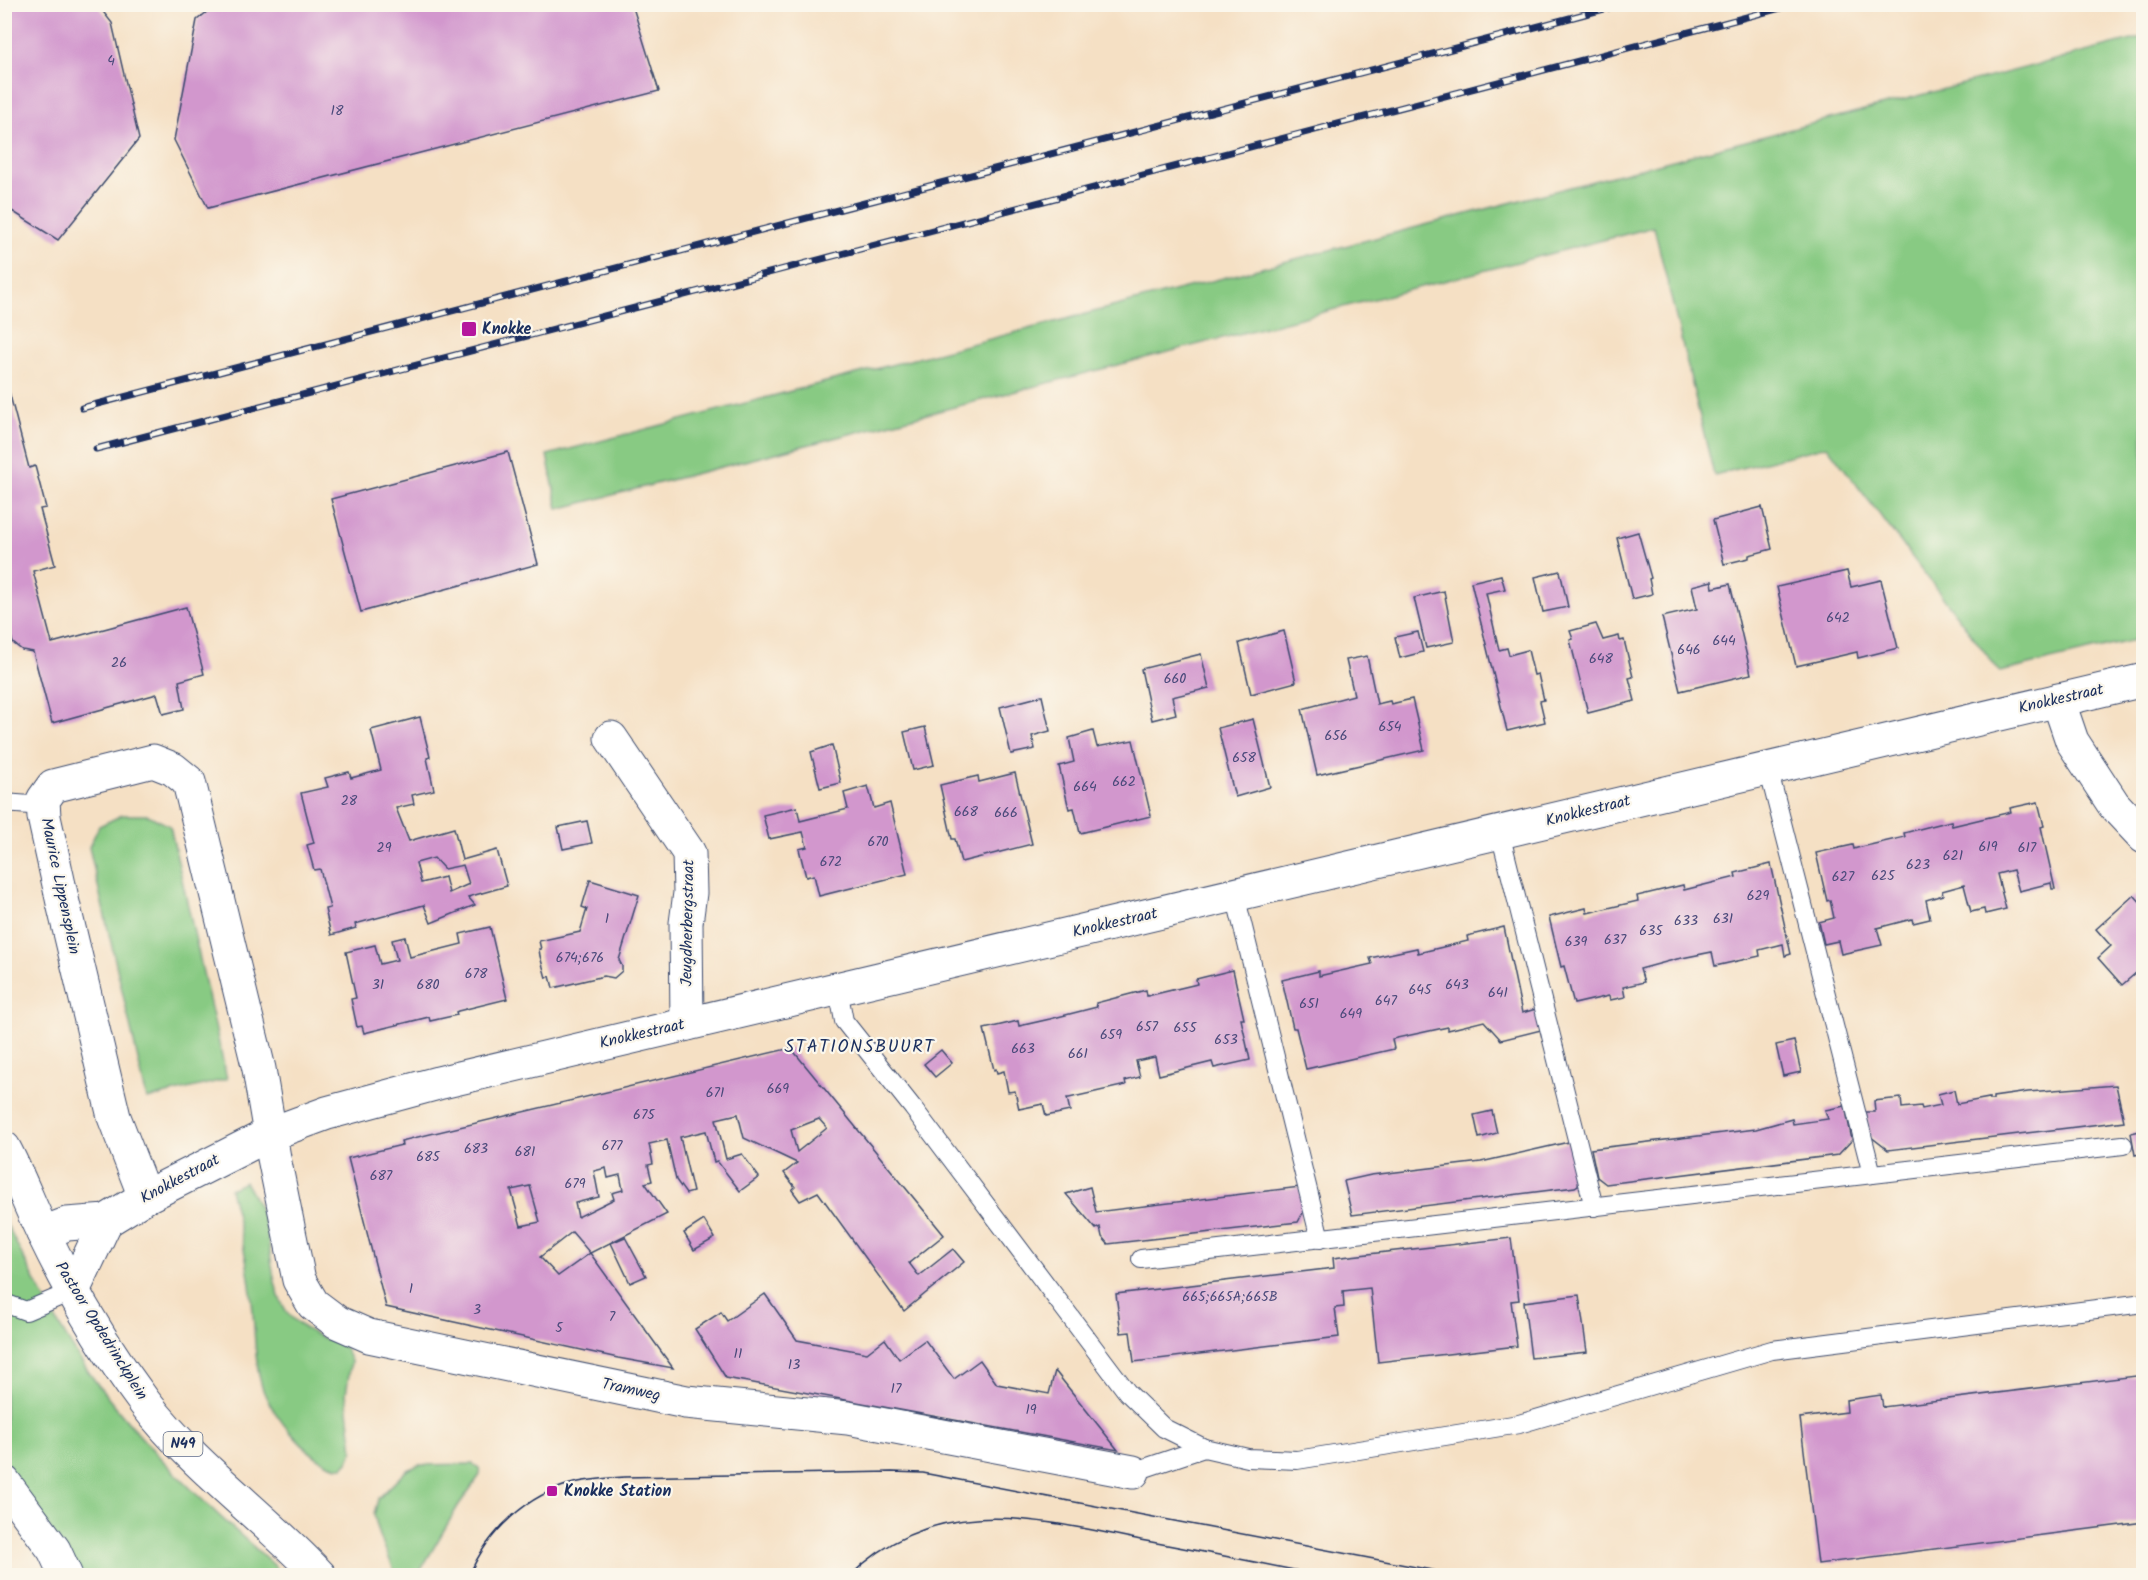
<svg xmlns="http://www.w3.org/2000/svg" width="2148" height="1580" viewBox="0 0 2148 1580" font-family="Kalam,sans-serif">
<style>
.green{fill:#88ca83;stroke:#527c70;stroke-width:1.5}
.building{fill:#d297cd;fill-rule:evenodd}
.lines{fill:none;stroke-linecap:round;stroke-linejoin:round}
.lane-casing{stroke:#3c4a6d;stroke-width:20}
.street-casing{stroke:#3c4a6d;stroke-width:35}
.secondary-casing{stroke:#3c4a6d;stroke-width:35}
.primary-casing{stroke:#3c4a6d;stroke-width:35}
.lane{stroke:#fff;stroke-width:18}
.street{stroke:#fff;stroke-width:33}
.secondary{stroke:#fff;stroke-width:33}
.primary{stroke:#fff;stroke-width:33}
.tram{stroke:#1b2f5e;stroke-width:1.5}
.rail-casing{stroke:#1b2f5e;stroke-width:7}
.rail{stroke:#fbf7ec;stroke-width:4.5;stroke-dasharray:14;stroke-linecap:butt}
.poi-dot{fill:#b5179e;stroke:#fbf7ec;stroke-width:2}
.labels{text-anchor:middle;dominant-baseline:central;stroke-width:4.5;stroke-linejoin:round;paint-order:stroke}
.number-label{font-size:14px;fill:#49497a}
.shield{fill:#fbf7ec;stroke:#5e6b89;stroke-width:1.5}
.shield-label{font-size:15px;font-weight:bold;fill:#1b2f5e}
.poi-label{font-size:16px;font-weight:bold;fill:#1b2f5e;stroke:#fbf7ec;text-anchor:start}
.street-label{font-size:16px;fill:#1b2f5e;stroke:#fbf7ec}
.neighbourhood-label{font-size:18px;letter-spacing:1.5px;fill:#1b2f5e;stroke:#fbf7ec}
</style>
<rect width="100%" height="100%" fill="#fbf7ec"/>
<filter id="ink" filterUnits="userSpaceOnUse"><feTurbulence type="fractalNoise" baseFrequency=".0167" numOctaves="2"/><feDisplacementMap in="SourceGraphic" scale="12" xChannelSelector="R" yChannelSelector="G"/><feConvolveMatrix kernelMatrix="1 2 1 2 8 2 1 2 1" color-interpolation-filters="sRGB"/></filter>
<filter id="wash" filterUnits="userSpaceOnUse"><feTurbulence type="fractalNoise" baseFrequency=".008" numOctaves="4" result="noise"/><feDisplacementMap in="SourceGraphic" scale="24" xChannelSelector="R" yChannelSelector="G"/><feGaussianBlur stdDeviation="1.35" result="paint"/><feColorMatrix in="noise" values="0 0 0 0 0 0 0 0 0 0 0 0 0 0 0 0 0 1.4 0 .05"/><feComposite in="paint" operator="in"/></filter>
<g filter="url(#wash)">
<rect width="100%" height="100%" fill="#f5e0c4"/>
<g class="green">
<polygon points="2143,37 2143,638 2000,672 1827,446 1714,475 1654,227 558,509 547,455"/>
<polygon points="122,815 148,815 170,826 227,1079 147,1099 89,847 99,826"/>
<path d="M 245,1182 C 253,1195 261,1209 265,1224 C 272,1251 271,1296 291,1317 C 306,1332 325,1339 344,1346 L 351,1361 L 346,1394 L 353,1451 L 348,1462 L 343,1467 C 314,1468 270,1413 262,1387 C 254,1359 255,1330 252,1301 C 248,1263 240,1226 230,1189 Z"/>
<path d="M 4,1219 C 31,1272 56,1326 90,1374 C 142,1446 207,1506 273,1564 L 282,1575 L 78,1575 L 24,1489 L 5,1465 Z"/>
<polygon points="473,1464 479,1468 480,1475 458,1506 418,1575 396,1575 380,1536 374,1515 378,1499 407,1470 419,1465"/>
</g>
<g id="blocks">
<g class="building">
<polygon points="4,4 97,4 112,23 139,139 58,240 4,206"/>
<polygon points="217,4 632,4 659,91 208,208 174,140 197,20"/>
<polygon points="5,376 29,468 35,466 46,508 40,509 55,565 33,571 52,643 186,607 204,674 179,681 184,709 163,714 157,694 52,723 33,652 22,650 13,643 4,612"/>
<polygon points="508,452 538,564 361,612 331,499"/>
<polygon points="1762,507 1772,549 1749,555 1749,558 1724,564 1713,520"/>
<polygon points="1638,532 1651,578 1649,579 1652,594 1632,599 1617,538"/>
<polygon points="1560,571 1568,607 1543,612 1535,577"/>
<polygon points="1847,571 1851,587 1881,580 1898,648 1858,658 1857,652 1796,666 1777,587"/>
<polygon points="1501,575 1505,589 1486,593 1499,650 1507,648 1509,655 1528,650 1534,675 1538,674 1544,700 1540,701 1545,722 1507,731 1471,582"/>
<polygon points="1712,581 1713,588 1730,584 1751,674 1680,691 1662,617 1697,609 1692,586"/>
<polygon points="1444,591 1454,642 1426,648 1414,598"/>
<polygon points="1596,624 1603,640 1619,636 1620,641 1624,640 1633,677 1629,678 1635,701 1588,713 1570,640 1573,639 1570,631"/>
<polygon points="1284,631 1296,682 1251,694 1239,643"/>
<polygon points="1418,632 1423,652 1400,658 1395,637"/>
<polygon points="1201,654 1209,688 1172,697 1176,714 1152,720 1141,669"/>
<polygon points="1367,656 1377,704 1390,701 1391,704 1412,699 1424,750 1317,775 1302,709 1354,695 1346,660"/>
<polygon points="1042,696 1050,731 1032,736 1035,749 1011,754 1000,707"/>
<path d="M 420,717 L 430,757 L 427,758 L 434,790 L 412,795 L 414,804 L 396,808 L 409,841 L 454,828 L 462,860 L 497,850 L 507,886 L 468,897 L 475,905 L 431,923 L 424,905 L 355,924 L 356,928 L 331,935 L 325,909 L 330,908 L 320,869 L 314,870 L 307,845 L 314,843 L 301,793 L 328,787 L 325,778 L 349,772 L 351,778 L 381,770 L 371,730 ZM 434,858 L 444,869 L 463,865 L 469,884 L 449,893 L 445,877 L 421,883 L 416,863 Z"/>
<polygon points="1253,719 1270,787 1235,797 1218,728"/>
<polygon points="925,727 934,765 913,770 904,732"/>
<polygon points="1093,731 1097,747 1133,740 1151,816 1080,833 1074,808 1069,809 1059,766 1074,762 1069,738"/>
<polygon points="832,745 841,783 820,788 811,752"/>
<polygon points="1015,773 1032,844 961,862 955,839 952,839 940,785 978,776 979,782"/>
<polygon points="868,786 874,808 890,803 907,874 819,896 814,875 806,877 799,849 807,847 803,832 769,839 763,815 797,807 800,821 848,809 844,793"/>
<polygon points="2038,802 2044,826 2041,827 2055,889 2052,889 2051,883 2019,891 2013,870 1997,874 2006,909 1985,914 1984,909 1971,912 1964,885 1942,891 1943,895 1926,900 1930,919 1913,923 1912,919 1877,928 1882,945 1841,954 1838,941 1824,944 1819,922 1834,918 1830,900 1827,901 1816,853 1853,845 1854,849 1857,848 1905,837 1904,833 1927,827 1951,821 1952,826 2011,812 2010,808"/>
<polygon points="587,821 592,843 563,849 558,827"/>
<polygon points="1771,864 1791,954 1785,956 1783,944 1759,950 1760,956 1715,966 1712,952 1677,959 1640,969 1644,982 1623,987 1625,997 1610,1000 1609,996 1574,1004 1564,966 1561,967 1549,917 1586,908 1587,913 1638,901 1637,896 1683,885 1684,890 1736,877 1735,873"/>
<polygon points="590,880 639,895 619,960 622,966 622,971 614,978 604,976 553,988 550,976 546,978 540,956 539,949 541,949 539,941 580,932 587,909 582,907"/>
<polygon points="2134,895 2144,906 2144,966 2122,985 2098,958 2111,946 2096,929"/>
<polygon points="490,927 507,999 458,1011 456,1012 457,1015 430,1021 429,1017 364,1033 362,1026 357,1027 351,999 356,998 346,952 375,945 380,964 397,960 392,940 405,937 410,957 462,944 460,934"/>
<polygon points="1504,927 1522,1013 1536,1009 1541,1030 1501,1040 1484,1021 1448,1030 1448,1027 1392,1039 1394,1049 1306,1069 1296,1028 1293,1028 1282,980 1319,971 1319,976 1323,975 1372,964 1370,958 1417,948 1418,953 1468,941 1467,936"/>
<polygon points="1233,970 1244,1019 1241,1019 1250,1060 1214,1068 1212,1062 1159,1075 1155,1057 1136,1061 1140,1077 1125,1081 1126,1085 1069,1098 1067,1098 1070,1111 1046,1116 1043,1104 1019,1109 1015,1091 1008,1092 1004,1071 997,1073 996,1069 994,1070 984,1029 1018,1021 1019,1026 1050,1019 1097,1007 1096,1003 1146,990 1147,996 1193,985 1197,984 1196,979"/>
<polygon points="1794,1041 1801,1072 1783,1076 1776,1045"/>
<path d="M 791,1048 L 944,1235 L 909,1263 L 919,1276 L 953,1249 L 964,1262 L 904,1311 L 818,1192 L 800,1201 L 792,1190 L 795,1187 L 784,1173 L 797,1163 L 744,1138 L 738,1114 L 716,1119 L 726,1159 L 742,1154 L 759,1177 L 740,1191 L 717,1161 L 714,1162 L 706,1131 L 680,1137 L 693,1192 L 686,1194 L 676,1180 L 667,1140 L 649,1144 L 653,1164 L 648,1165 L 652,1181 L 645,1183 L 667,1214 L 590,1253 L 673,1368 L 618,1358 L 386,1307 L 348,1158 L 402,1145 L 401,1141 ZM 819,1119 L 827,1128 L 797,1152 L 791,1130 ZM 606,1168 L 608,1178 L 620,1175 L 623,1190 L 612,1193 L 614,1199 L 578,1217 L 575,1203 L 599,1197 L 594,1171 ZM 530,1186 L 540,1222 L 521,1226 L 511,1190 ZM 572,1232 L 590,1253 L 558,1276 L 540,1257 Z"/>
<polygon points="941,1050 952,1063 935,1077 924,1064"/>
<polygon points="2116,1085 2124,1121 1888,1150 1870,1136 1866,1112 1875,1112 1874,1101 1901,1098 1902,1108 1921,1106 1922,1109 1941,1105 1938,1094 1954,1090 1957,1104 1989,1098 1989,1100 1993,1100 1993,1097 2028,1092"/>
<polygon points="1845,1106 1852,1140 1838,1155 1606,1184 1597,1177 1591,1149 1756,1129 1792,1119 1793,1124 1828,1119 1825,1110"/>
<polygon points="1492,1111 1497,1133 1479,1138 1474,1115"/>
<polygon points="2144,1130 2144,1153 2135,1155 2131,1133"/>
<polygon points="1569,1142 1579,1181 1578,1185 1575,1187 1352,1215 1344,1181 1371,1175 1481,1162"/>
<polygon points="1090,1187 1096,1212 1300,1187 1305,1209 1298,1222 1108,1244 1102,1237 1100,1227 1096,1229 1066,1194"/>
<polygon points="704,1220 715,1238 694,1250 684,1233"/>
<polygon points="625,1237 646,1276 630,1283 611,1243"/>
<polygon points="1511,1238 1519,1300 1511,1301 1517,1346 1378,1362 1370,1288 1343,1291 1344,1307 1335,1308 1339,1337 1134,1362 1130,1332 1121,1333 1116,1294 1334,1268 1333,1258"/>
<polygon points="765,1294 797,1340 867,1353 885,1339 899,1359 925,1340 954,1379 980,1360 997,1384 1049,1394 1055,1371 1118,1450 726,1378 695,1329 721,1312 727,1321"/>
<polygon points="1579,1295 1587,1352 1531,1358 1524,1302"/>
<polygon points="2144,1375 2144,1522 1818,1564 1800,1418 1847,1412 1846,1400 1881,1395 1883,1407"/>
</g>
</g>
</g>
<g filter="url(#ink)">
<use href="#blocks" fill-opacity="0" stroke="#3c4a6d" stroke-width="1.5"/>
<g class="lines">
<defs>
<g id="lane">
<polyline points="1768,768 1872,1174"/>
<polyline points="4,803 43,806"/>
<polyline points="1500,833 1594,1207"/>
<polyline points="1235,895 1320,1239"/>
<polyline points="838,989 844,1021 913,1108 1127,1392 1164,1428 1204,1448 1248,1458 1297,1460 1519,1424 1772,1350 2144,1303"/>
<polyline points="1141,1259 2123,1145"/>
<polyline points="4,1303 26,1311 73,1291"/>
<polyline points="1133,1472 1204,1448"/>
</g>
<g id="street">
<polyline points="2058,700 2072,741 2114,805 2144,837"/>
<polyline points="611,738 689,853 690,893 686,923 687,1024"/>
<polyline points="145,1197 114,1117 63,903 44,817 43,800 53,786 153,761 173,769 189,782 259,1069 274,1158 299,1280 313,1304 337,1322 369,1336 686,1402 848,1418 1133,1472"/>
</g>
<g id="secondary">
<polyline points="43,1233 67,1224 106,1221 145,1197 270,1134 327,1113 438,1083 2144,680"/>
<polyline points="73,1291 106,1221"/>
</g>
<g id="primary">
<path d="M 4,1148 C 19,1176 30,1207 44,1235 C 72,1293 106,1351 145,1403 C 195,1468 264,1516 320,1576"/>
<polyline points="4,1482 54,1550 66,1576"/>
</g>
</defs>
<use href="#lane" class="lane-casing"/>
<use href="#street" class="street-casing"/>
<use href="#secondary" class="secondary-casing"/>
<use href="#primary" class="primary-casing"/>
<use href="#lane" class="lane"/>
<use href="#street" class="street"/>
<use href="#secondary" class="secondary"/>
<use href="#primary" class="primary"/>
<g class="tram">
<path d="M 469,1576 C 487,1532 528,1494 574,1483 C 591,1479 607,1478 625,1477 L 892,1472 L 923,1473 L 1463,1576"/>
<path d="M 850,1576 C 936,1490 1041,1520 1146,1541 C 1205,1552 1265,1564 1324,1576"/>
</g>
<defs>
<g id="rail">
<polyline points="82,408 1623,4"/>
<polyline points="96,449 1796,4"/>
</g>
</defs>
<use href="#rail" class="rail-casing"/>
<use href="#rail" class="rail"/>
</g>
</g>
<g class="poi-dot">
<rect x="461" y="321" width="16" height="16" rx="3"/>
<rect x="546" y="1485" width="12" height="12" rx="3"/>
</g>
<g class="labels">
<g class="number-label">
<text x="111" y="61">4</text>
<text x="337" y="111">18</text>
<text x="1838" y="618">642</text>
<text x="1724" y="641">644</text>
<text x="1689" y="650">646</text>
<text x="1601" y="659">648</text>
<text x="119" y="663">26</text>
<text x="1175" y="679">660</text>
<text x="1390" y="727">654</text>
<text x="1336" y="736">656</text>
<text x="1244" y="758">658</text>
<text x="1124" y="782">662</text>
<text x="1085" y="787">664</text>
<text x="349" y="801">28</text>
<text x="966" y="812">668</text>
<text x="1006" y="813">666</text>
<text x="878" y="842">670</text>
<text x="1988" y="847">619</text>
<text x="384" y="848">29</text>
<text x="2027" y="848">617</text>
<text x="1953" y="856">621</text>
<text x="831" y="862">672</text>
<text x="1918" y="865">623</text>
<text x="1883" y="876">625</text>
<text x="1843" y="877">627</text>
<text x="1758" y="896">629</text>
<text x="607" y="919">1</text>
<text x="1723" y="919">631</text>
<text x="1686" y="921">633</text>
<text x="1651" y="931">635</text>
<text x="1615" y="940">637</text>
<text x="1576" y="942">639</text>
<text x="580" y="958">674;676</text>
<text x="476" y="974">678</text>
<text x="378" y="985">31</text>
<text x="428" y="985">680</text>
<text x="1457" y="985">643</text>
<text x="1420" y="990">645</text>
<text x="1498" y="993">641</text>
<text x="1386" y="1001">647</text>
<text x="1309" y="1004">651</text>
<text x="1351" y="1014">649</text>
<text x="1147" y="1027">657</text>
<text x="1185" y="1028">655</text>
<text x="1111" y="1035">659</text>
<text x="1226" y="1040">653</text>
<text x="1023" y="1049">663</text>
<text x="1078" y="1054">661</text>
<text x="778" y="1089">669</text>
<text x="715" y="1093">671</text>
<text x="644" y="1115">675</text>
<text x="612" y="1146">677</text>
<text x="476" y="1149">683</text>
<text x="525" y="1152">681</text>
<text x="428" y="1157">685</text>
<text x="381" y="1176">687</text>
<text x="575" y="1184">679</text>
<text x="411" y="1289">1</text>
<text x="1230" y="1297">665;665A;665B</text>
<text x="477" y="1310">3</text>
<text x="612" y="1317">7</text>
<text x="559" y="1328">5</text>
<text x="738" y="1354">11</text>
<text x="794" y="1365">13</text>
<text x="896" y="1389">17</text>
<text x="1031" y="1410">19</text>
</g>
<rect class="shield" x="163.5" y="1432" width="39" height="24" rx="4.5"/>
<g class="shield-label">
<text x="183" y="1444">N49</text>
</g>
<g class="poi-label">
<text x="482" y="329">Knokke</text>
<text x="564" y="1491">Knokke Station</text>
</g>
<g class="street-label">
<text transform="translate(2061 699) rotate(-13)">Knokkestraat</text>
<text transform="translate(1588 811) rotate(-14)">Knokkestraat</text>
<text transform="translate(60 886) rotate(78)">Maurice Lippensplein</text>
<text transform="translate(688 923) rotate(-89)">Jeugdherbergstraat</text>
<text transform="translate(1115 923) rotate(-13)">Knokkestraat</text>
<text transform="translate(642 1034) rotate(-13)">Knokkestraat</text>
<text transform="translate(180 1179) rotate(-28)">Knokkestraat</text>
<text transform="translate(101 1331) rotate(58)">Pastoor Opdedrinckplein</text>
<text transform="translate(631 1390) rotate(12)">Tramweg</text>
</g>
<g class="neighbourhood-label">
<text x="860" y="1047">STATIONSBUURT</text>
</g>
</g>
<rect width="2148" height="1580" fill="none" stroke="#fbf7ec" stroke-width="24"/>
</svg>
